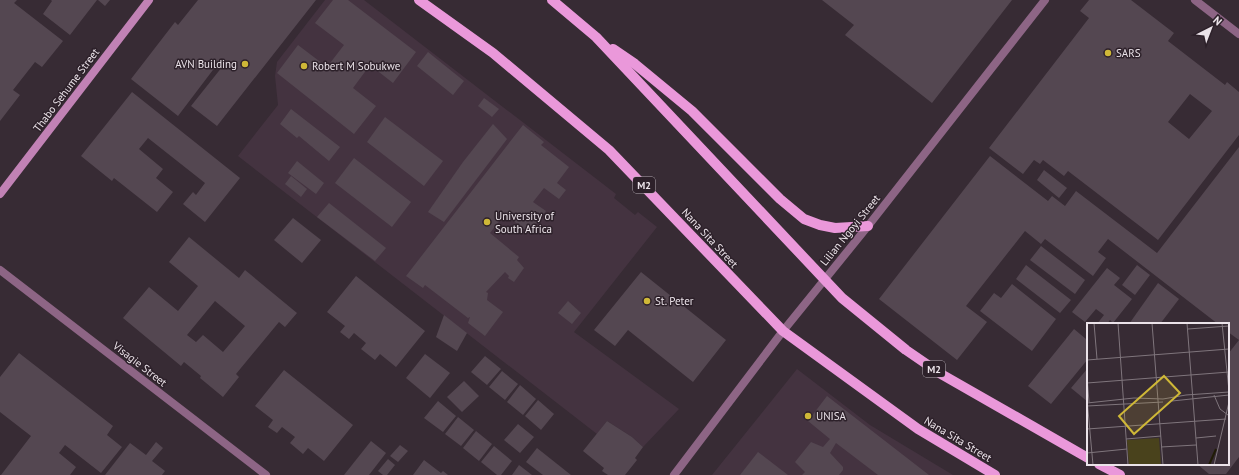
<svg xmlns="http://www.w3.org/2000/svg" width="1239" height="475" viewBox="0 0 1239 475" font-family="'PT Sans',sans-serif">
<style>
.built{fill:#443340}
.building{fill:#544751;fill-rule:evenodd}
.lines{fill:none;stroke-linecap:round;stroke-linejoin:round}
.tertiary{stroke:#8d6585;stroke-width:8}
.secondary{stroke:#c182b5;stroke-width:8}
.primary{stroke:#ea98da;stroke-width:10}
.poi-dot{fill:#cfb837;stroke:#2d212a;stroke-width:1.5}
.labels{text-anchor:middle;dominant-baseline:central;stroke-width:3;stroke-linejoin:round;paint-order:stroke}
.shield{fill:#2d212a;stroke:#b2a9b0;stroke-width:1}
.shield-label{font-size:10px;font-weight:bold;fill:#ebe3e9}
.poi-label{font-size:11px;fill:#ebe3e9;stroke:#2d212a;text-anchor:start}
.street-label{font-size:11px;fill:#ebe3e9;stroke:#2d212a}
.inset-river{fill:none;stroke:#201c06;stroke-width:2}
.inset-road{fill:none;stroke:#7f757c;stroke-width:1}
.view{fill:#cfb837;fill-opacity:0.15;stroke:#cfb837;stroke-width:2}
.inset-edge{fill:none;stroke:#ebe3e9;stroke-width:2}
</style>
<rect width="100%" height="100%" fill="#372b34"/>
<g class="built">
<polygon points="325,0 364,0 616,194 614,198 635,215 638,212 657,227 574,332 679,409 643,447 632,437 607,421 597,434 238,156 278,105 275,76 277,62"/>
<polygon points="797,369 870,425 953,475 712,475"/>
</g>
<g class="building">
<polygon points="0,0 17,0 14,3 63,41 42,67 35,62 13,90 20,95 0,121"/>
<polygon points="51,0 97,0 70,35 43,14 52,1"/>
<polygon points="98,0 110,0 105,6"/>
<polygon points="198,0 316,0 217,126 191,106 226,62 222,58 178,116 131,79 175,22 178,25"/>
<polygon points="333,0 348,0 416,52 393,83 370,65 353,88 376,106 354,134 277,73 298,45 327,67 344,45 315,23"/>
<polygon points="822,0 1012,0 932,103 845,35 854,25"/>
<path d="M 1089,0 L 1131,0 L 1174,33 L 1168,41 L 1225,85 L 1227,82 L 1239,92 L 1239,135 L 1158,240 L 1068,171 L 1064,176 L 1043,160 L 1040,164 L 1034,160 L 1023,174 L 989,148 L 1089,18 L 1080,11 ZM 1190,94 L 1212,111 L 1189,139 L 1168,122 Z"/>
<polygon points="428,52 464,81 453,95 417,66"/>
<polygon points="132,92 240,178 205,222 183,204 193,192 196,195 205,183 148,138 139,149 163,169 156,178 173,192 157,212 114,178 112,181 81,156"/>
<polygon points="484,98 499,109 492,117 478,106"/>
<polygon points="291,109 340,147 329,161 299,136 297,138 280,124"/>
<polygon points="385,117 443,161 424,186 367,142"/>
<polygon points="493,124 507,139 444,222 428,212 463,162"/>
<polygon points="523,125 544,142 541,145 569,167 557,183 566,190 559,199 544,188 533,202 546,211 529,233 505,214 490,233 519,257 517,260 524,268 514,282 508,278 509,276 505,272 486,292 488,293 487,300 503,312 485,336 468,323 470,317 468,318 425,285 423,288 406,276"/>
<polygon points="1239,147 1239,457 1226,474 1209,474 1197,464 1228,464 1228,354 1239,340 1228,332 1228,324 1218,324 1108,239 1098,252 1106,258 1093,276 1045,239 1041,244 1025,231 966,306 987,322 957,360 879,299 990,156 1048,201 1052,196 1065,206 1076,191 1157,253"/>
<polygon points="354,158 411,202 392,227 335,183"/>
<polygon points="297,161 324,183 316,194 288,173"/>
<polygon points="1044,170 1067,188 1059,198 1037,180"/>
<polygon points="291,176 307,189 301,197 285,184"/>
<polygon points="329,203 386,248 375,261 317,217"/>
<polygon points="293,218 321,240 302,263 274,240"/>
<path d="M 189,237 L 239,278 L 245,270 L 297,313 L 285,327 L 279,322 L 236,374 L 239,377 L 223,397 L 200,378 L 201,376 L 184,362 L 181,366 L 123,318 L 149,287 L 178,311 L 198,286 L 169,262 ZM 215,301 L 245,326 L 223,352 L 203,335 L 196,342 L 187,335 Z"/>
<polygon points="1041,246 1085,280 1075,294 1030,260"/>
<polygon points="1026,265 1071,300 1060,313 1016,279"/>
<polygon points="1137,265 1150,275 1135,295 1122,285"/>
<polygon points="1107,268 1120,278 1114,285 1132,299 1113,323 1110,320 1107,324 1097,324 1104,315 1096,309 1085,322 1072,312"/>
<polygon points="641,272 726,340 693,382 628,330 615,346 594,330"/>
<polygon points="356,276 425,331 396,367 380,354 375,360 361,349 366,343 354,333 349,339 340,332 345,326 327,312"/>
<polygon points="1158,283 1179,299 1160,324 1129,324"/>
<polygon points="1012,284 1056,319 1032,351 980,311 994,293 1001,298"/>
<polygon points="568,301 581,313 572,324 558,313"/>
<polygon points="444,315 467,333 457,351 436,337"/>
<polygon points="1074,329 1086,339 1088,336 1088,359 1051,404 1028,386"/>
<polygon points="19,353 113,426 107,435 122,447 101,473 65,445 59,453 76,467 70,475 1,475 31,436 0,412 0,377"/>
<polygon points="425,354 450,373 430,398 406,378"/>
<polygon points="485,356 501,369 487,385 471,372"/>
<polygon points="1088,368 1088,402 1071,388"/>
<polygon points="284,370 353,425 324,461 308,448 303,454 290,443 295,437 282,427 277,433 268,427 273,420 255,406"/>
<polygon points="502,371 518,384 505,400 489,387"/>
<polygon points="464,381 479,396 462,412 447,397"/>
<polygon points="520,385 536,399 523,415 507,402"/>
<polygon points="827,396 929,475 878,475 836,443 830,453 843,467 843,470 839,475 802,475 805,472 795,462 811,442 823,447 830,439 808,421"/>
<polygon points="538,400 554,414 541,430 525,416"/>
<polygon points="438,401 456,416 443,432 424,418"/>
<polygon points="458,417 474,430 461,446 445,434"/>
<polygon points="607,421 632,437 643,447 635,458 637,460 625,475 608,475 602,471 604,468 583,451"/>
<polygon points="518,424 534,437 520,453 504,440"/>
<polygon points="476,431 492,444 479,461 463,448"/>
<polygon points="371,441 386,453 369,475 344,475"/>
<polygon points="156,442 163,448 152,461 165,471 162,475 105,475 130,443 146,455"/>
<polygon points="400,445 408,451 398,462 390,456"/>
<polygon points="494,446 512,461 501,475 497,475 481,462"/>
<polygon points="537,448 571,475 543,475 526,462"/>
<polygon points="758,452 788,475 740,475"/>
<polygon points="388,459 395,465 387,475 383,475 378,471"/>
<polygon points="424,460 441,473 443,471 448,475 413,475"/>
<polygon points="519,465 532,475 512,475"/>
</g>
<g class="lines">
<g class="tertiary">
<polyline points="1195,0 1239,34"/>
<polyline points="0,270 266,475"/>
<polyline points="674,475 783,331 868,226 1045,0"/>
</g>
<polyline class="secondary" points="0,194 149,0"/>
<g class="primary">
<polyline points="419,0 493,53 609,150 783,331 918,429 995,475"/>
<polyline points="552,0 596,37 842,298 906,350 941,374 1088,458"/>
<polyline points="613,49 635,64 692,111 780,199 804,219 820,225 835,228 868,226"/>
<polyline points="1099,464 1120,475"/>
</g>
</g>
<g class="poi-dot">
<circle cx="1108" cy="53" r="4"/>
<circle cx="245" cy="64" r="4"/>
<circle cx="304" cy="66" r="4"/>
<circle cx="487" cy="222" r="4"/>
<circle cx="647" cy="301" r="4"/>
<circle cx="808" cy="416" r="4"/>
</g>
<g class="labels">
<g class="shield">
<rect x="633" y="177" width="22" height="16" rx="3"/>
<rect x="923" y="361" width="22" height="16" rx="3"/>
</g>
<g class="shield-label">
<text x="644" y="185">M2</text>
<text x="934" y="369">M2</text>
</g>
<g class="poi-label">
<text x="1116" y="53">SARS</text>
<text x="237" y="64" text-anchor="end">AVN Building</text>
<text x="312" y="66">Robert M Sobukwe</text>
<text x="495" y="216">University of<tspan x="495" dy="13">South Africa</tspan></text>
<text x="655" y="301">St. Peter</text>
<text x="816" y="416">UNISA</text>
</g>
<g class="street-label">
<text transform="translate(66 90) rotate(-53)">Thabo Sehume Street</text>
<text transform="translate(850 230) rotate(-51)">Lilian Ngoyi Street</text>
<text transform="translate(710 238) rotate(47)">Nana Sita Street</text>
<text transform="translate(140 364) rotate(38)">Visagie Street</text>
<text transform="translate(958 439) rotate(31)">Nana Sita Street</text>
</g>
</g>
<g transform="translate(1087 323)">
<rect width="142" height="142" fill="#372b34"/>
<path d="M 72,115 L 74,142 L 42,142 L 40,117 Z" fill="#49421c"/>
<path class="inset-river" d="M 122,142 L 129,126"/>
<path class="inset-road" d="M 7,0 L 10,36M 31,0 L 41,142M 65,0 L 76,142M 100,0 L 111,142M 135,0 L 142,68M 101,6 L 142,3M 0,37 L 142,26M 0,54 L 2,79M 0,60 L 142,49M 127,72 L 133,86 L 141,92M 0,76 L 6,142M 85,78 L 142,72M 0,80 L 47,75 L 76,76 L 99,72 L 142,69M 0,83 L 76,79M 0,106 L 139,96M 109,115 L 129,113M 39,116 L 74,113M 74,124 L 109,122M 0,130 L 40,126M 127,142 L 142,79"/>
<path class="view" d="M 77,53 L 93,70 L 47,111 L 32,93 Z"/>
<rect width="142" height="142" class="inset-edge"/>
</g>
<g transform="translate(1211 28) rotate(42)" stroke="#2d212a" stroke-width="3" paint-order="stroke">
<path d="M0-3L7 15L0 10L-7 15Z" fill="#ebe3e9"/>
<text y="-6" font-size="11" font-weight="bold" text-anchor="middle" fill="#ebe3e9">N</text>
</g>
</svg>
